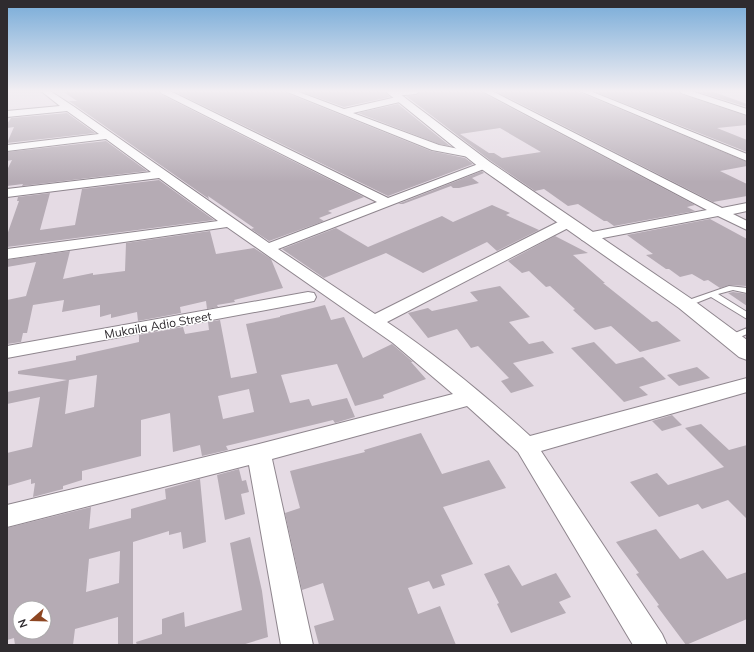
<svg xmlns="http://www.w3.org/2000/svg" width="754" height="652" viewBox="0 0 754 652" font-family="Mulish,sans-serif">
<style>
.building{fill:#b5abb4;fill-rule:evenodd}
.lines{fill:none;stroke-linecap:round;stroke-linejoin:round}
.lane-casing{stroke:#8f868e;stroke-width:2}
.street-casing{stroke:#8f868e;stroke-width:2}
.secondary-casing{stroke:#8f868e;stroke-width:2}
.lane{fill:#fff;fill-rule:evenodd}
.street{fill:#fff;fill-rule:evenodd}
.secondary{fill:#fff;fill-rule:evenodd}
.labels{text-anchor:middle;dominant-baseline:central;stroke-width:3;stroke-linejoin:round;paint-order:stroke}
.street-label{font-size:12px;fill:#2f2b2f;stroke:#fff}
</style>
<rect width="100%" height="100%" fill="#e5dbe4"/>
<g class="building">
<polygon points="62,91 159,91 160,94 364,197 328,211 332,213 319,218 324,221 269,241 251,229 254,228 208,196 209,199 69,101 77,101"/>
<polygon points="173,91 284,91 284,92 431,151 465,158 473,164 388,196"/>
<polygon points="299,91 384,91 390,97 344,107"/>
<path d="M 421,91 L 481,91 L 481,92 L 695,205 L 687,207 L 695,211 L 614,226 L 607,221 L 604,221 L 578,204 L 568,206 L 544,189 L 535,191 L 491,161 L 406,96 L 416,95 ZM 500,128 L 541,152 L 502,158 L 494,153 L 489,153 L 460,134 Z"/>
<polygon points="495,91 579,91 579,92 747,162 747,166 720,171 747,184 747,196 713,202"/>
<polygon points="593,91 679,91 681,94 747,116 747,125 717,128 747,140 747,152"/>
<polygon points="695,91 711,91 747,104 747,107"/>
<polygon points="398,104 450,146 439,144 358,113"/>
<polygon points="67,113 95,133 7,143 14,127 7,128 7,124 11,118"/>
<polygon points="106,141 147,171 22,186 23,184 7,186 7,170 12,160 7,161 7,152"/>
<polygon points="482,171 484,173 472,178 479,183 459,188 453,188 451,186 403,204 398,204"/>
<polygon points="159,180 214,220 7,247 7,235 19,201 17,201 18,197 50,193 40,230 75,225 82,189"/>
<polygon points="492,205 510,213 506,215 539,230 497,251 487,242 423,273 386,253 324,278 282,249 336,228 368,247 442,216 453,222"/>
<polygon points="710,219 747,239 747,286 729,285 720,288 708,280 704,281 692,274 680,277 669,269 666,269 646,255 653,254 627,235"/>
<polygon points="210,231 216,254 254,248 271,259 283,288 234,300 235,302 217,305 218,307 207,309 206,301 180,307 181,313 138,321 137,312 111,318 111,314 100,317 100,305 62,312 64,300 33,305 27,333 23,333 21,342 7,344 7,300 26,296 36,262 7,267 7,260 70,251 63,279 93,273 93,275 125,271 126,243"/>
<polygon points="555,236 588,253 573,255 605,283 603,283 637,310 652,322 657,321 681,341 640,352 611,326 595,330 573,310 575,309 550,286 546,287 529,271 522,273 508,261"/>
<polygon points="500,286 530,317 509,322 529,344 543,341 554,353 513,363 534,386 511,393 501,381 509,378 478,346 471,348 457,329 428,338 408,313 428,308 432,311 478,301 470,292"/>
<polygon points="733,292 747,294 747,306 728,293"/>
<path d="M 325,305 L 331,320 L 344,317 L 363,358 L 392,344 L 413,362 L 411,362 L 426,379 L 383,395 L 384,398 L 355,406 L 337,364 L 281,375 L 290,403 L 309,399 L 312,406 L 347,398 L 355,417 L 335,423 L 333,420 L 226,446 L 228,450 L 202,456 L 200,445 L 173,452 L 170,413 L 141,420 L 141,456 L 82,471 L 82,480 L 63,486 L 63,489 L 33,497 L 35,483 L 31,484 L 31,479 L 7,486 L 7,453 L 32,447 L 40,397 L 7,404 L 7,392 L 67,380 L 18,374 L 18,371 L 76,360 L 76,356 L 139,342 L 139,335 L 183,327 L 185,334 L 209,330 L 208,322 L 220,320 L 231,378 L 257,373 L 246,324 L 280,317 L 280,316 ZM 97,375 L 94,407 L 65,414 L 69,380 ZM 249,389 L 254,412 L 223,419 L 218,396 Z"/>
<polygon points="594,342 616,364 643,357 666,379 639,387 648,395 624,402 571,348"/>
<polygon points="697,367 710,378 679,386 667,375"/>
<polygon points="672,415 682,425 662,431 652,421"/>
<polygon points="701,424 729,450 747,445 747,519 728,500 702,509 698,504 659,517 630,482 657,473 668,485 724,467 685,428"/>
<polygon points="421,433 442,474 489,460 506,488 443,507 473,564 441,575 445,585 433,589 429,581 408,588 418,614 440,606 456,645 319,645 314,626 334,620 323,583 302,590 285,513 300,508 290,471 365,452 364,450"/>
<polygon points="239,469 242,481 246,480 249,492 241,494 245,514 225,520 217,475"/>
<path d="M 200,479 L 206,542 L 183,549 L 181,532 L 169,535 L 169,531 L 133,542 L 133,645 L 118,645 L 118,617 L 75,629 L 73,645 L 15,645 L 14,638 L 7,640 L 7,528 L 91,507 L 89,529 L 131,518 L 131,509 L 166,499 L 165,489 ZM 120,551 L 119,583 L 86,592 L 89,559 ZM 20,608 L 44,608 L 44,632 L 20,632 Z"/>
<polygon points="656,529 680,559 703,550 727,579 747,572 747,619 686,645 657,606 659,605 636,574 639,573 616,542"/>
<polygon points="250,537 262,591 268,637 242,645 137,645 136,642 162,634 162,619 184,612 185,627 242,610 230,543"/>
<polygon points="509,565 522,586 556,573 571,597 559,602 566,613 511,633 497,604 499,603 484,574"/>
</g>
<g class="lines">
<defs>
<g id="lane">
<polygon points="729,286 747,288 747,293 733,290 718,294 747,312 747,319 711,297 686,307 682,304 683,302"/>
<polygon points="747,328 747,334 731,341 726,338 728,336"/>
</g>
<g id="street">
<path d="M 41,91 L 50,91 L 73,106 L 269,243 L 377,202 L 161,93 L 160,91 L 170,91 L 388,198 L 481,163 L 489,163 L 491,165 L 489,167 L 278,249 L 375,314 L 562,220 L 567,219 L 572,220 L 574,223 L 572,226 L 387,322 C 436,355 486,396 530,436 L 747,378 L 747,392 L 541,451 L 662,634 L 667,645 L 633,645 L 518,452 L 467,406 L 272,459 L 313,645 L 281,645 L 249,465 L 7,527 L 7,505 L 259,444 L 453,394 L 393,343 L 227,227 L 7,259 L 7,249 L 218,221 L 159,178 L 7,197 L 7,189 L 151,172 L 106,139 L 7,151 L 7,145 L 99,134 L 67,111 L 7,117 L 7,111 L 60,106 Z"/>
<polygon points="285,91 296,91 344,109 401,96 404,97 405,99 404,101 353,113 439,145 474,152 479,155 474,158 432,150"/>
<polygon points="390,91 420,91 416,94 393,96 390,95 389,93"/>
<polygon points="482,91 492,91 722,208 747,203 747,211 733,214 747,221 747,230 718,216 587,241 582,240 580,237 582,234 587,233 707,210"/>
<polygon points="580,91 590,91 747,154 747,161"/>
<polygon points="680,91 691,91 747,109 747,115 681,93"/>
<polygon points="308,292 314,293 316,297 314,301 7,358 7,346"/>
</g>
<polygon id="secondary" points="385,91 396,91 490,162 693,300 747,340 747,360 739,357 679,308 480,168"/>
</defs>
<use href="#lane" class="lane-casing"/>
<use href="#street" class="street-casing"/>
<use href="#secondary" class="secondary-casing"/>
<use href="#lane" class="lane"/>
<use href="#street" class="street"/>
<use href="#secondary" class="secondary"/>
</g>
<linearGradient id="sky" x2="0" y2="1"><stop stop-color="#77abd8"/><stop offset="0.5" stop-color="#f3eff3"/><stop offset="1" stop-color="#f3eff3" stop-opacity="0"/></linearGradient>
<rect width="754" height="182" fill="url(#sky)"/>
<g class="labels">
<g class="street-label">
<text transform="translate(158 325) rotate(-10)">Mukaila Adio Street</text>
</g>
</g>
<rect width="754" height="652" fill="none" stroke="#2f2b2f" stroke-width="16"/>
<g transform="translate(32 620) rotate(250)"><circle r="19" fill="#ffffff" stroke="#acaaac"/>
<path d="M0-3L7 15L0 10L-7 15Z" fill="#8d4622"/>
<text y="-6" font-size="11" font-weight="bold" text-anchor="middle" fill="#2f2b2f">N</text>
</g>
</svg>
